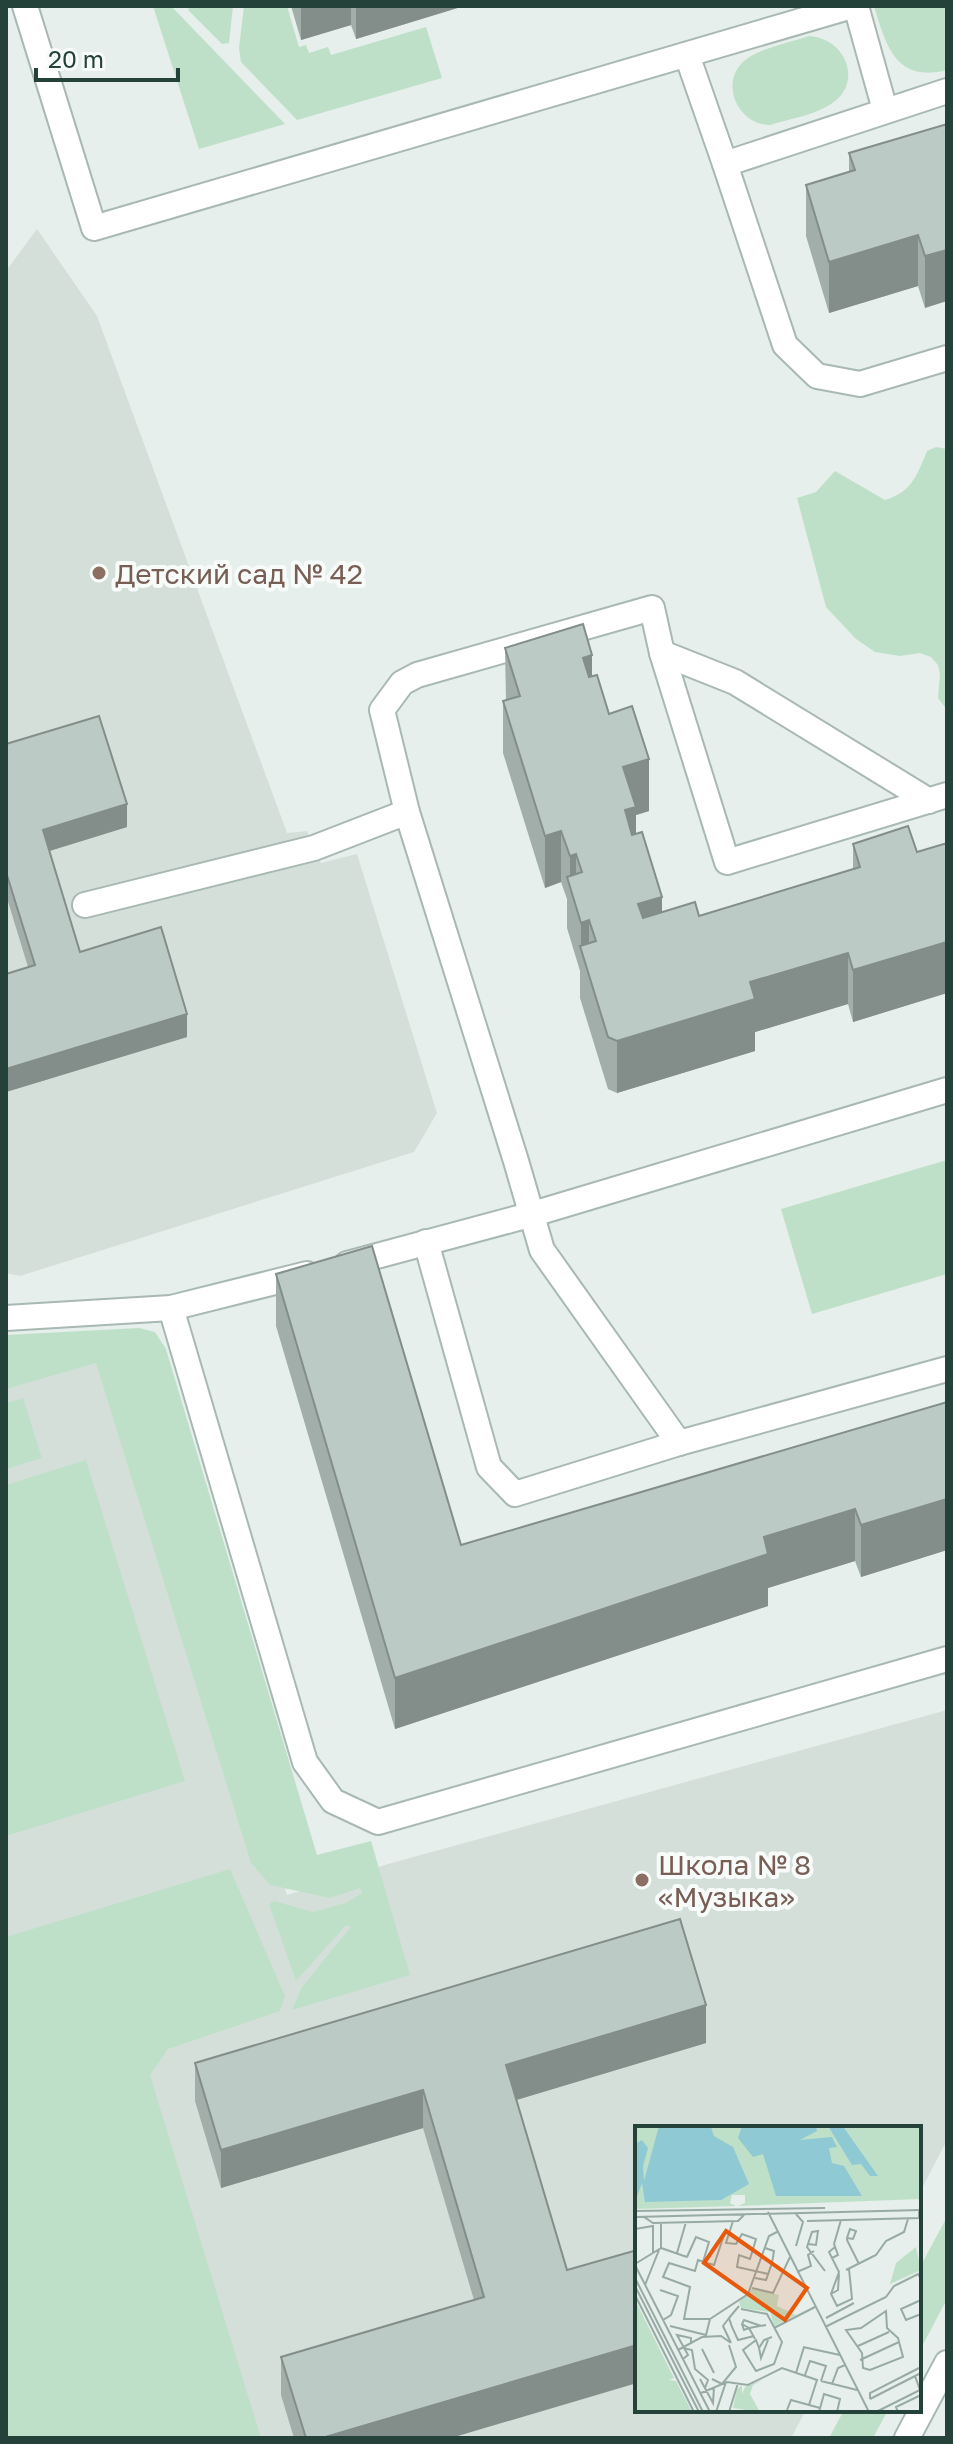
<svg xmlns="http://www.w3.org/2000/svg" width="953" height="2444" viewBox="0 0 953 2444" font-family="'Golos Text',sans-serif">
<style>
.built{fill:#d4dfda}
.green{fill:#bfe0c8}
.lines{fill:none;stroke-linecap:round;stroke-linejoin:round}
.minor-casing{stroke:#a8b8b2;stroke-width:28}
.minor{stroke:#fff;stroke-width:24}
.wall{fill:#a1aea9}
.shaded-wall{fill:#838d89}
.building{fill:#bbcac4;stroke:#838d89;stroke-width:2}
.education-dot{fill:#8d6e63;stroke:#f7fbf9;stroke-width:3}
.labels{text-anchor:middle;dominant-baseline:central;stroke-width:8;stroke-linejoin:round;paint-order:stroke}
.education-label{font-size:28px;fill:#785e54;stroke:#f7fbf9;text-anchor:start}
.inset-road{fill:none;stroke:#98aaa4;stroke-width:2}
.view{fill:#e8590c;fill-opacity:0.15;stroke:#e8590c;stroke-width:4}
.inset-edge{fill:none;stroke:#24423a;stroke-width:4}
</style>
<rect width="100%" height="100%" fill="#e6efeb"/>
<g class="built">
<polygon points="37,229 97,316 287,833 307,831 321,863 357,854 437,1113 414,1152 20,1276 6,1273 6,271"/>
<polygon points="121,1345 287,1895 388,1864 947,1710 947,2140 919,2194 919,2128 637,2128 637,2410 806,2410 791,2438 87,2438 6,2193 6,1379"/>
</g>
<g class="green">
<polygon points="153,6 171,6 285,124 199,149"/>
<polygon points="190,6 233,6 229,43 222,44 188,10"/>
<polygon points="244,6 287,6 299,47 306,45 309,53 328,47 331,55 426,27 442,78 297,120 241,62 239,48"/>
<path d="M 874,6 L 947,6 L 947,70 C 896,83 886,46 874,6 Z"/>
<path d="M 809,36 C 846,38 864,83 831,104 C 815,115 789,119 770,125 C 738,125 719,83 744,61 C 757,49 792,42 809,36 Z"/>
<path d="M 936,447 L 947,449 L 947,710 L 938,698 L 940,674 L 938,665 L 931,657 L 920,653 L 900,656 L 875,652 L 856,639 L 826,607 L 797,498 L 816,492 L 835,471 L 885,500 C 912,492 917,475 927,451 Z"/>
<polygon points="947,1160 947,1274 812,1314 781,1209"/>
<polygon points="139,1328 155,1332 166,1349 317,1855 371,1841 410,1975 292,2010 302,1987 351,1927 346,1925 296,1981 269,1904 274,1901 313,1912 346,1903 362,1893 360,1888 330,1898 270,1885 251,1863 96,1363 6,1389 6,1335"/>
<polygon points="23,1398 42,1458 6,1469 6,1403"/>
<polygon points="86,1460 185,1781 6,1836 6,1485"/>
<polygon points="230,1869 285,1996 280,2011 168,2049 150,2075 261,2438 6,2438 6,1937"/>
<polygon points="947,2217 947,2299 919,2352 919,2269"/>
<polygon points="844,2410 888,2410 873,2438 829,2438"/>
</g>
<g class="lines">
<defs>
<g id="minor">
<polyline points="25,6 94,228 852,6"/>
<polyline points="856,6 885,110"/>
<polyline points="687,55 725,164"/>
<polyline points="947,91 725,164 785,345 817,376 860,384 947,358"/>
<polyline points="662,653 735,682 929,801"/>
<polyline points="85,905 314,848 407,812"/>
<polyline points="426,1242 489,1467 515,1494 679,1443 947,1369"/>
<polyline points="347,1264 533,1214 947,1090"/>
<polyline points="171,1308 305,1762 333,1801 378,1822 947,1659"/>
<polyline points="6,1318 171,1308 307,1274"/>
<polyline points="679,1443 542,1250 516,1161 407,812 382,710 402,683 417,675 652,608 662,653 727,862 947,795"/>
<polyline points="907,2438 947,2363"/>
</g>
</defs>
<use href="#minor" class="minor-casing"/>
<use href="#minor" class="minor"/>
</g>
<g class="wall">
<polygon points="291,6 464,6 356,39 351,25 301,40"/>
<polygon points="947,124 925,308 918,286 829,313 806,236 806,185 849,172 849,153"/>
<polygon points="505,648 592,677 609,714 649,811 636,815 636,834 662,912 699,916 853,869 853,844 917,852 947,843 947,993 853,1022 848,1004 755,1032 755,1051 617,1093 608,1089 580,998 580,971 567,928 567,899 561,882 545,888 503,753 503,701 506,701"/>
<polygon points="6,744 127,827 49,851 80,952 187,1037 6,1092 6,974 28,967 6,895"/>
<polygon points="276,1274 461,1545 947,1402 947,1550 861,1577 855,1561 768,1588 768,1606 395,1729 276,1326"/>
<polygon points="706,2043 516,2100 567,2270 451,2438 294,2438 281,2395 281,2357 474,2300 423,2128 221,2188 195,2101 195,2063"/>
</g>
<g class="shaded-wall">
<polygon points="301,6 351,6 351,25 301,40"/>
<polygon points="356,6 464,6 356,39"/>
<polygon points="918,235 918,286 829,313 829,262"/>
<polygon points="947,250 947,301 925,308 925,256"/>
<polygon points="592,655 592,707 583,658"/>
<polygon points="649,759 649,811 636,815 636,858 625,862 623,767"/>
<polygon points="127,804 127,827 43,853 43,830"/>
<polygon points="561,831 561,882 545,888 545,836"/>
<polygon points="576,854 576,905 570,886 570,856"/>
<polygon points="662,897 662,948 638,956 638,904"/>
<polygon points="589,920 589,971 581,949 581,923"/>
<polygon points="947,942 947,993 853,1022 853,970"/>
<polygon points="848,953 848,1004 755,1032 755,1051 617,1093 617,1041 750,982"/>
<polygon points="187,1014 187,1037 6,1092 6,1069"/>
<polygon points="947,1499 947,1550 861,1577 861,1525"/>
<polygon points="855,1509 855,1561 768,1588 768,1606 395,1729 395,1678 764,1537"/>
<polygon points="706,2005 706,2043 506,2103 506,2065"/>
<polygon points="423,2090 423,2128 221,2188 221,2150"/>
<polygon points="637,2345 637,2383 451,2438 322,2438"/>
</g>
<g class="building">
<polygon points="947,124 947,250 925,256 918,235 829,262 806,185 855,170 849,153"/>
<polygon points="583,624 592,655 583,658 589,677 597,675 609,714 632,706 649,759 623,767 636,807 625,810 632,835 642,832 662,897 638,904 643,918 695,902 699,916 860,867 853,844 908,826 917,852 947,843 947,942 853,970 848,953 750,982 755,999 617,1041 608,1037 580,946 596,941 589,920 581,923 567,877 582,872 576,854 570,856 561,831 545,836 503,701 520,696 505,648"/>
<polygon points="99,716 127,804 43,830 80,952 161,927 187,1014 6,1069 6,974 35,965 6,872 6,744"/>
<polygon points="372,1246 461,1545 947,1402 947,1499 861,1525 855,1509 764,1537 768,1554 395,1678 276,1274"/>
<polygon points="680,1919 706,2005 506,2065 567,2270 637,2250 637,2345 322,2438 306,2438 281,2357 484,2297 423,2090 221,2150 195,2063"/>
</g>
<g class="education-dot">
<circle cx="99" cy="573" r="8"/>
<circle cx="642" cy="1880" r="8"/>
</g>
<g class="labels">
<g class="education-label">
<text x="115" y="573">Детский сад № 42</text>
<text x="658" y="1864">Школа № 8<tspan x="658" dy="32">«Музыка»</tspan></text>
</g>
</g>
<g transform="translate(635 2126)">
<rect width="286" height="286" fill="#e6efeb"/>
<path d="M 0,0 L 286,0 L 286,73 L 103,80 L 110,77 L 110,69 L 97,69 L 95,77 L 101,80 L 0,83 ZM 281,121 L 286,144 L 255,158 L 261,137 ZM 117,163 L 144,169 L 142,180 L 161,189 L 139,200 L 135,186 L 106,182 L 104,176 ZM 0,174 L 39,252 L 34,254 L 41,255 L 57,286 L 0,286 ZM 128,254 L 118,259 L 115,268 L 125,286 L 98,282 L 102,263 L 107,259 L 107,268 L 110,261 Z" fill="#bfe0c8"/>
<path d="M 24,0 L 76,1 L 79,10 L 98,21 L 114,58 L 86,74 L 10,76 L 7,57 L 0,76 L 0,18 L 7,14 L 13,22 L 8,40 L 9,55 ZM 107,0 L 181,0 L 182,5 L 165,14 L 197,11 L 202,21 L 194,22 L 197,37 L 209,40 L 227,70 L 141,70 L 128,28 L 118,31 L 103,12 ZM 193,0 L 209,2 L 243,50 L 235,50 L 226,38 L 217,39 Z" fill="#8ec9d4"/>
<path class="inset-road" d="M 0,85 L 190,82M 133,86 L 234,286M 161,88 L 168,96 L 161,120M 0,91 L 286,84M 9,91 L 18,97 L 103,95 L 109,89M 98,95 L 91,117 L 101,118 L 107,108 L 121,113 L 115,133 L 104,129 L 102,141 L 133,148M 172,95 L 284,92 L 284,84M 0,103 L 18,100 L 18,127M 212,112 L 218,113 L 221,105 L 215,103 L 212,112 L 212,114 L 224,138M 173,118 L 181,119 L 183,105 L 177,106 L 172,121 L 190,145M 200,121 L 194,126 L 204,146 L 196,168 L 202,180 L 217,173 L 214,143M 26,122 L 52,131M 42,127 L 51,96M 52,131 L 61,111 L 74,116 L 68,136M 197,132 L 203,129 L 199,118 L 206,94M 0,138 L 26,122 L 26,97M 0,139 L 75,286M 211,144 L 241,129 L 251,115 L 269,106 L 273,93M 162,146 L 176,140 L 173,129 L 179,125M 0,152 L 68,286M 120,152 L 131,154 L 137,137 L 139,125 L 130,122M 10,159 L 24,124M 0,160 L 64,286M 117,162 L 138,167 L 155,131M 25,164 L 43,170 L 36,189 L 28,194M 196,168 L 203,164 L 204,148M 0,169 L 59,286M 286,174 L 266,183 L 271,194 L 286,188M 104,180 L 94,192 L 97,201 L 103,214 L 119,210M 106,183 L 132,188 L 147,216 L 139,238 L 121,245 L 108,224 L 121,214 L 124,222M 251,185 L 252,202 L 263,212 L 268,231 L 235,244 L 228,242 L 227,227 L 211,204 L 226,202 ZM 94,192 L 88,200 L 96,217M 191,192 L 219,177M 75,193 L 113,168 L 134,110 L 142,106M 107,198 L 114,202 L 109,204 L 107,198 L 109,194 L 126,200M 35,200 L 71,209 L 75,193 L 49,193 L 55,161 L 28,151 L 34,137 L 60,145 L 63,134 L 79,139 L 89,109M 190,201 L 251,171 L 259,160 L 283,148 L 286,153M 139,202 L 180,181M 120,213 L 114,202 L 131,199M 133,214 L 126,232 L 124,222 L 129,214 L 137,211M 223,220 L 254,206M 168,221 L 205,229M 48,222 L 57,224 L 60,243 L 73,254 L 70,262M 67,223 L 79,247M 43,224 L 67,211 L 86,210 L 96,217M 48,233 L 53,229 L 42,209 L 56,212 L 56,218M 225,234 L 264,216M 161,247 L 169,221M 170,249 L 175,235 L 191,240 L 186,255M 65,253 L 78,277 L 79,261M 77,253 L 87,258 L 101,241 L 94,219M 186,255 L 222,264M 197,258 L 203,242 L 210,239M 66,267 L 92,256 L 113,259 L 147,242 L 182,254 L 174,279M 235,273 L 235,267 L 284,242M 235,273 L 286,247M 152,284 L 156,274 L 185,282M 81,286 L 91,256M 94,286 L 103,257M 184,286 L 189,268 L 205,273 L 202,286M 241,286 L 285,264 L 280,250M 263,286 L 261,281 L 286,269"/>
<path class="view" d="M 91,105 L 172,162 L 150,194 L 69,137 Z"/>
<rect width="286" height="286" class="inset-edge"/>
</g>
<rect width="953" height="2444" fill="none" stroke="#24423a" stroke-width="16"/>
<path d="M36 68v12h142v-12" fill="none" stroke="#24423a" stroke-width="4"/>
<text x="48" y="68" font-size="24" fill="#24423a" stroke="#f7fbf9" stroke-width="6" paint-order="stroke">20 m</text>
</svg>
